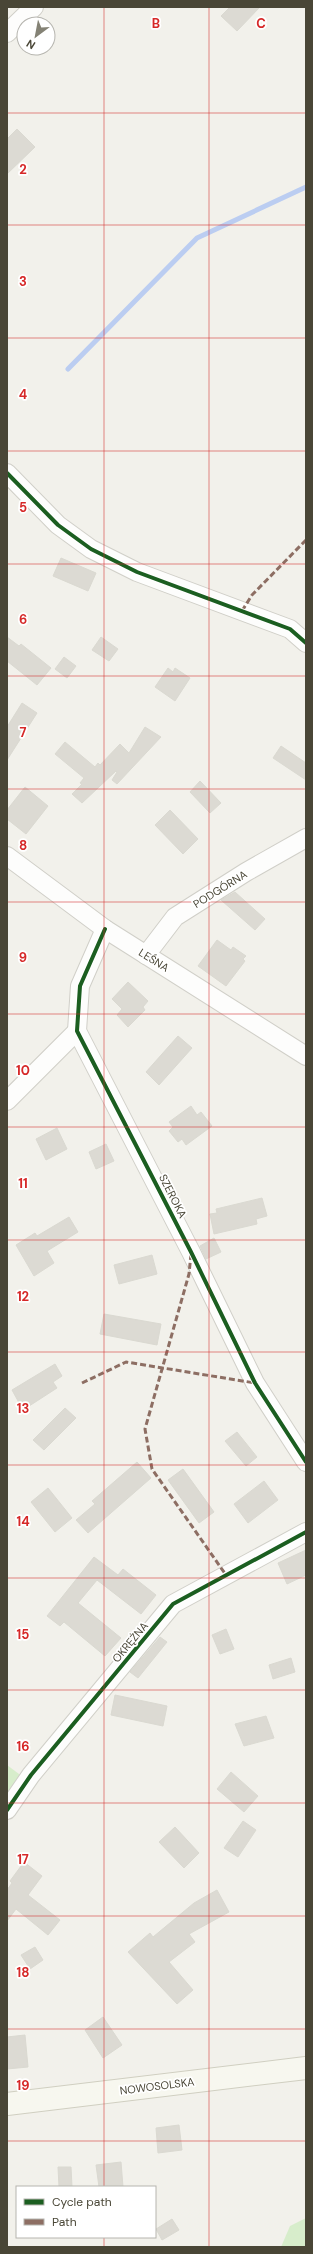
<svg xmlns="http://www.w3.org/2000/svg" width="313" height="2254" viewBox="0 0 313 2254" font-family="'DM Sans',sans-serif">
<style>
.green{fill:#d7edcb}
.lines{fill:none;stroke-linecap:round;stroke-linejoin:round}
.stream{stroke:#bbcdf1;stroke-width:5}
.building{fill:#dcdad3;stroke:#dad9d1}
.minor-casing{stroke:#d0cfc8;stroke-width:20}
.secondary-casing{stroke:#d0cfc1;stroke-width:24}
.minor{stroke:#fdfdfc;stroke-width:18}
.secondary{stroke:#f7f7ef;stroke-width:22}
.quiet{stroke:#8d6e63;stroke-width:3;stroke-dasharray:6 3;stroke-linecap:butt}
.cycleway-casing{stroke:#fff;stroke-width:6}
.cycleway{stroke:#1b5e20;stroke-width:4}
.grid{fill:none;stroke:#d62828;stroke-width:1;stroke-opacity:0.55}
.labels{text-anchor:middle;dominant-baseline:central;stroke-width:3.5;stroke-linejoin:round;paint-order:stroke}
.street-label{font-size:11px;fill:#494636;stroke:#fff}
.grid-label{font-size:13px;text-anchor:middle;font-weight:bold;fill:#d62828;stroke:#fff;stroke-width:3.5;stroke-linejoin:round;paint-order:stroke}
</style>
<rect width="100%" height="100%" fill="#f2f1eb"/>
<g class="green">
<polygon points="7,1765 23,1777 7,1800"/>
<polygon points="306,2218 306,2247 281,2247 290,2226"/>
</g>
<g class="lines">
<polyline class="stream" points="68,369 197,238 306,187"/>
</g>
<g class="building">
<polygon points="230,7 260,7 237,31 221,16"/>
<polygon points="17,129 35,147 7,174 7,139"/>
<polygon points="61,558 96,573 88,591 53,576"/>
<polygon points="7,637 19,646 21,644 51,668 37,685 7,661"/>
<polygon points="101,637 118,649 109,661 92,650"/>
<polygon points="64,657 76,666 67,678 55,669"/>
<polygon points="168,668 173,672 175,668 190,678 175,701 155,687"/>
<polygon points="22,703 37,713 7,760 7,727"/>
<polygon points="145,727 161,737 117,784 112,780 117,772 116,771 82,803 72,794 82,784 80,783 84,778 55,754 65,742 95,767 98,763 100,765 120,744 129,753"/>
<polygon points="281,746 306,763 306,780 273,758"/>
<polygon points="200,781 221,803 210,813 190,792"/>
<polygon points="25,787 48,806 26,834 7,819 7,810"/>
<polygon points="170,810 198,839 183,854 155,825"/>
<polygon points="235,892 265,919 255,930 221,900"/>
<polygon points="217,940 231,950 233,947 246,956 243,959 245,961 226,986 198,966"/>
<polygon points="128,982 148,1001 143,1007 145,1010 128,1027 117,1015 122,1009 112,999"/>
<polygon points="178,1036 192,1048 159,1085 146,1072"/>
<polygon points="191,1106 197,1115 201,1112 212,1126 186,1145 182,1139 178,1142 169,1131 173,1127 169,1122"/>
<polygon points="57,1128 67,1149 46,1160 36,1139"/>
<polygon points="106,1144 114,1161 96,1169 89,1152"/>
<polygon points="262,1198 267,1216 256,1219 257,1224 214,1234 210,1214 217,1213 216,1209"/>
<polygon points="69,1217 78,1232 47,1251 54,1263 34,1276 16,1245 35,1233 37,1236"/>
<polygon points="214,1238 221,1252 206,1259 200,1246"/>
<polygon points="152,1255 157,1274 119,1284 114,1265"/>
<polygon points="104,1314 161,1324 157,1345 100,1334"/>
<polygon points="55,1364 62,1376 53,1382 57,1388 23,1410 12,1390"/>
<polygon points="65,1408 76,1418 44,1450 33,1440"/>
<polygon points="237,1432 257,1457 246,1466 225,1441"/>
<polygon points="137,1462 151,1478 88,1533 76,1520 95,1504 92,1501"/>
<polygon points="183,1469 214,1512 199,1523 168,1480"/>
<polygon points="264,1481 278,1500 248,1523 234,1504"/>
<polygon points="48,1488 72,1518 55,1532 31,1502"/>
<polygon points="306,1550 306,1575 287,1584 278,1563"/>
<polygon points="94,1557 118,1575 123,1569 156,1595 141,1614 97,1580 78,1603 121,1638 105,1656 64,1622 60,1626 47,1616"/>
<polygon points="226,1629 234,1649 220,1654 212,1635"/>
<polygon points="160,1637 167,1642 138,1678 130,1672"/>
<polygon points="291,1658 295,1672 273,1679 269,1665"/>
<polygon points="115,1695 167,1706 163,1726 111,1715"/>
<polygon points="266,1716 274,1738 244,1746 235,1724"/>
<polygon points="231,1772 258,1796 244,1812 217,1789"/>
<polygon points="243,1821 256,1830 238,1857 224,1848"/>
<polygon points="175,1827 199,1853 184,1868 159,1842"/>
<polygon points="24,1862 42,1876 28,1895 60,1920 48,1935 16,1909 7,1921 7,1890 12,1883 10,1881"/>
<polygon points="217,1890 229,1912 189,1934 195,1942 169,1962 193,1990 177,2004 128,1952 150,1933 153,1937 194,1903"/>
<polygon points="35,1947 43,1960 30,1969 21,1955"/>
<polygon points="103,2017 122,2045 103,2058 85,2030"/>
<polygon points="25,2035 28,2067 7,2069 7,2037"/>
<polygon points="179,2125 182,2150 158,2153 156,2128"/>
<polygon points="121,2162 123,2187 99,2187 96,2165"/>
<polygon points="58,2167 71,2167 72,2187 59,2187"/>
<polygon points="172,2219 179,2230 162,2240 156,2229"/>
</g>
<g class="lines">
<defs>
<g id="minor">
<polyline points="7,33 34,7"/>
<polyline points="7,473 58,525 91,549 137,572 290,629 306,643"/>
<polyline points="7,856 105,929 306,1056"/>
<polyline points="105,929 80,986 77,1031 191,1252 255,1383 306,1462"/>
<polyline points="146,955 175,917 246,872 306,838"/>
<polyline points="7,1101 77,1031"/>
<polyline points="7,1810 31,1775 173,1604 306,1532"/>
</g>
<polyline id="secondary" points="7,2104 306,2068"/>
</defs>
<use href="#minor" class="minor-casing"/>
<use href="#secondary" class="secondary-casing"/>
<use href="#minor" class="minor"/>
<use href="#secondary" class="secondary"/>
<g class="quiet">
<polyline points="242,611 252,595 306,540"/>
<polyline points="191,1254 189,1274 145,1429 152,1469 226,1575"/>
<polyline points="82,1383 126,1362 255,1383"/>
</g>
<defs>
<g id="cycleway">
<polyline points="7,473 58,525 91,549 137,572 290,629 306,643"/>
<polyline points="105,929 80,986 77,1031 191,1252 255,1383 306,1462"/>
<polyline points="7,1810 31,1775 173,1604 306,1532"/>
</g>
</defs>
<use href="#cycleway" class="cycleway-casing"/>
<use href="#cycleway" class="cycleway"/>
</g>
<path class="grid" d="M 104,7 L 104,2187M 209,7 L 209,2247M 7,113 L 306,113M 7,225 L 306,225M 7,338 L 306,338M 7,451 L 306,451M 7,564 L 306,564M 7,676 L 306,676M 7,789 L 306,789M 7,902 L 306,902M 7,1014 L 306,1014M 7,1127 L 306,1127M 7,1240 L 306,1240M 7,1352 L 306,1352M 7,1465 L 306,1465M 7,1578 L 306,1578M 7,1690 L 306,1690M 7,1803 L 306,1803M 7,1916 L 306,1916M 7,2029 L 306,2029M 7,2141 L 306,2141M 104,2237 L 104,2247"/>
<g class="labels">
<g class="street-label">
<text transform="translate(220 889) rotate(-32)">PODGÓRNA</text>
<text transform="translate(154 960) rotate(32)">LEŚNA</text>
<text transform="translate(173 1196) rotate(63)">SZEROKA</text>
<text transform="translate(130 1642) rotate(-50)">OKRĘŻNA</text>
<text transform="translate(157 2086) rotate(-7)">NOWOSOLSKA</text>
</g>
</g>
<g class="grid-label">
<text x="156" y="28">B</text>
<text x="261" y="28">C</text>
<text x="23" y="174">2</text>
<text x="23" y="286">3</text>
<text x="23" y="399">4</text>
<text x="23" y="512">5</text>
<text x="23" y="624">6</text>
<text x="23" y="737">7</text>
<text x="23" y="850">8</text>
<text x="23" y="962">9</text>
<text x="23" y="1075">10</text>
<text x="23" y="1188">11</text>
<text x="23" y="1301">12</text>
<text x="23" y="1413">13</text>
<text x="23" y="1526">14</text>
<text x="23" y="1639">15</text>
<text x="23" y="1751">16</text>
<text x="23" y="1864">17</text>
<text x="23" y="1977">18</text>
<text x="23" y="2090">19</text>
</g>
<rect width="313" height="2254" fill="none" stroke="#494636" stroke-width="16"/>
<rect x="16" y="2186" width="140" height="52" fill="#ffffff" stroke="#b6b5af"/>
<rect x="24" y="2199" width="20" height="6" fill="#1b5e20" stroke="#b6b5af"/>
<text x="52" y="2206" font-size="12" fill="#494636">Cycle path</text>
<rect x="24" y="2219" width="20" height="6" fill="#8d6e63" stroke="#b6b5af"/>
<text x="52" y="2226" font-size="12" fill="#494636">Path</text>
<g transform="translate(36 36) rotate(212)"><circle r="19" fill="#ffffff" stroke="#b6b5af"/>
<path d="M0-3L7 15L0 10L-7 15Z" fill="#848275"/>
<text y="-6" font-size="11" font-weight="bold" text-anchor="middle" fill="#494636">N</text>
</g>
</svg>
